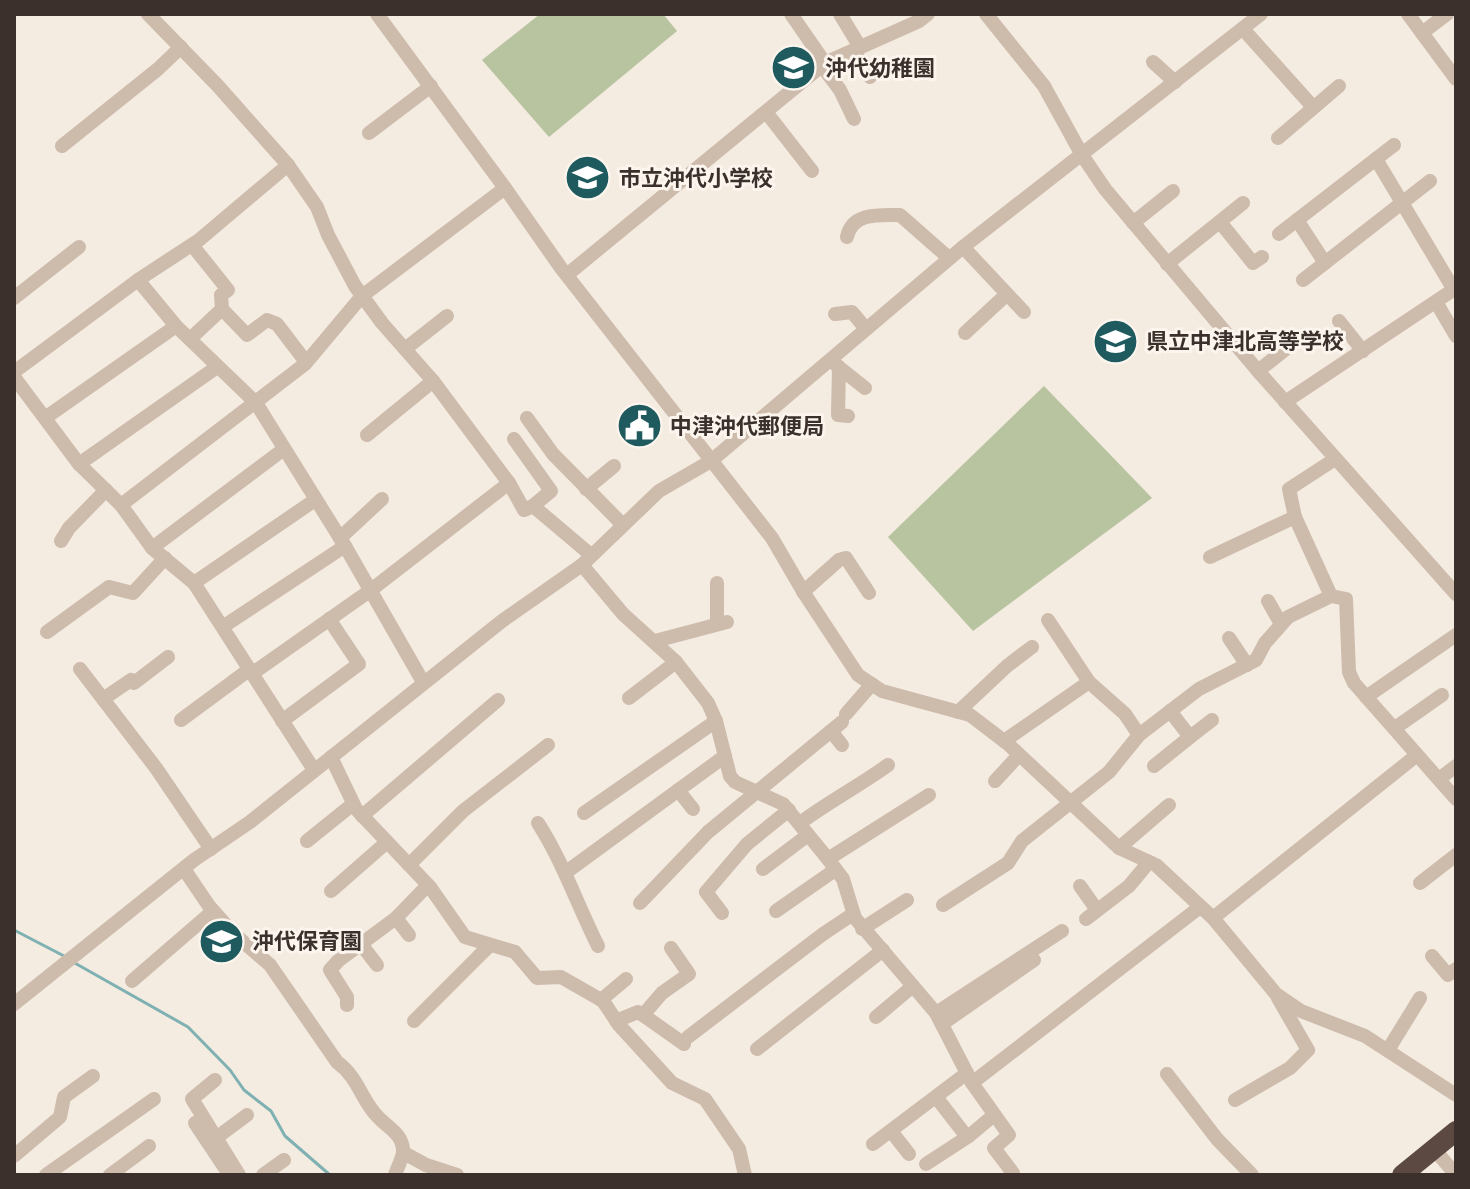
<svg xmlns="http://www.w3.org/2000/svg" width="1470" height="1189" viewBox="0 0 1470 1189" font-family="'PT Sans Narrow','Noto Sans JP',sans-serif">
<style>
.green{fill:#b8c4a0}
.lines{fill:none;stroke-linecap:round;stroke-linejoin:round}
.stream{stroke:#7fb0b2;stroke-width:3}
.minor{stroke:#cdbbac;stroke-width:14}
.highway{stroke:#5c4a42;stroke-width:20}
.labels{text-anchor:middle;dominant-baseline:central;stroke-width:6;stroke-linejoin:round;paint-order:stroke}
.poi-label{font-size:22px;font-weight:bold;fill:#3b302b;stroke:#fbf5ee;text-anchor:start}
</style>
<rect width="100%" height="100%" fill="#f4ebe1"/>
<g class="green">
<polygon points="540,14 663,14 677,31 549,137 482,60"/>
<polygon points="1044,386 1152,498 973,631 888,537"/>
</g>
<g class="lines">
<g class="stream">
<polyline points="14,930 64,956"/>
<polyline points="73,962 188,1027 230,1070 244,1090 271,1111 285,1136 330,1175"/>
</g>
<g class="minor">
<polyline points="148,14 218,86 288,165 317,207 328,235 355,286 382,323 433,381 509,483 524,510 533,506 591,555"/>
<polyline points="377,14 505,188 561,268 772,538 804,593 858,675 882,691 970,715 1008,744 1119,848 1156,865 1213,918 1276,994 1301,1011 1365,1036 1456,1095"/>
<polyline points="791,14 825,63"/>
<polyline points="840,14 860,47"/>
<polyline points="986,14 1044,86 1082,155 1105,189 1258,371 1456,594"/>
<polyline points="1408,14 1456,79"/>
<polyline points="1243,29 1313,107"/>
<polyline points="1422,33 1447,14"/>
<polyline points="854,50 870,77"/>
<polyline points="1153,62 1175,82"/>
<polyline points="822,66 840,90 854,119"/>
<polyline points="766,112 812,171"/>
<polyline points="369,133 431,86"/>
<polyline points="1278,138 1339,86"/>
<polyline points="62,146 158,69 181,47"/>
<polyline points="1376,159 1454,290"/>
<polyline points="1297,220 1325,263"/>
<polyline points="1220,222 1253,263 1262,257"/>
<polyline points="1133,223 1173,191"/>
<polyline points="1279,234 1394,145"/>
<path d="M 847,237 C 852,212 880,215 900,215 L 949,258"/>
<polyline points="192,245 228,290 221,295 222,309 247,335 267,320 277,324 306,362"/>
<polyline points="963,247 1024,312"/>
<polyline points="1167,264 1243,203"/>
<polyline points="568,274 825,63 919,21 928,14"/>
<polyline points="138,280 176,326 256,403 345,546 423,682"/>
<polyline points="1303,280 1430,181"/>
<polyline points="14,298 79,247"/>
<polyline points="1436,302 1456,336"/>
<polyline points="835,314 852,312 866,329"/>
<polyline points="1339,321 1363,351"/>
<polyline points="965,333 1007,294"/>
<polyline points="190,339 222,309"/>
<polyline points="405,349 447,316"/>
<polyline points="836,365 865,388"/>
<polyline points="839,367 838,415 848,416"/>
<polyline points="1258,371 1302,336"/>
<polyline points="14,372 138,280 199,240 288,165"/>
<polyline points="14,377 79,464 121,505 152,548 194,583 314,770"/>
<polyline points="1285,402 1456,288"/>
<polyline points="45,418 176,326"/>
<polyline points="527,418 553,454 623,525"/>
<polyline points="367,435 433,381"/>
<polyline points="514,439 551,491 533,506"/>
<polyline points="79,464 217,367"/>
<polyline points="586,489 614,466"/>
<polyline points="121,505 305,364 362,296 505,188"/>
<polyline points="340,538 382,499"/>
<polyline points="61,541 69,528 106,490"/>
<polyline points="152,548 284,449"/>
<polyline points="1210,557 1295,517"/>
<polyline points="582,565 623,614 676,662 708,703 716,721 730,776 735,782 783,804 828,859 843,879 855,918 936,1013 972,1083 1200,907"/>
<polyline points="194,583 315,500"/>
<polyline points="717,583 717,624"/>
<polyline points="803,592 839,560 846,558 869,593"/>
<polyline points="1331,596 1295,517 1289,489 1335,459"/>
<polyline points="1268,601 1281,624"/>
<polyline points="1048,620 1089,682 1125,714 1139,735"/>
<polyline points="224,626 345,546"/>
<polyline points="47,632 109,587 133,593 165,558"/>
<polyline points="1229,638 1247,665"/>
<polyline points="655,641 727,622"/>
<polyline points="80,669 156,768 211,849"/>
<polyline points="253,673 371,590 509,483"/>
<polyline points="1366,697 1456,635"/>
<polyline points="629,698 676,662"/>
<polyline points="103,699 131,680 134,683 168,657"/>
<polyline points="958,712 1007,666 1032,647"/>
<polyline points="846,714 872,684"/>
<polyline points="181,720 250,669"/>
<polyline points="282,721 359,664 329,619"/>
<polyline points="1395,728 1442,695"/>
<polyline points="831,731 842,745"/>
<polyline points="1190,737 1212,720"/>
<polyline points="1004,741 1089,682"/>
<polyline points="331,757 356,809 430,887 465,937 515,952 537,978 561,977 603,1001 619,1025 672,1083 705,1099 739,1149 745,1175"/>
<polyline points="1154,766 1190,737 1170,711"/>
<polyline points="1439,779 1456,766"/>
<polyline points="995,781 1019,755"/>
<polyline points="678,790 693,809"/>
<polyline points="584,813 716,721"/>
<polyline points="362,816 498,700"/>
<path d="M 538,823 C 563,862 577,904 598,946"/>
<path d="M 800,823 C 828,802 859,786 888,765"/>
<polyline points="307,841 353,804"/>
<polyline points="1119,848 1169,805"/>
<polyline points="828,859 929,795"/>
<polyline points="409,865 463,811 548,745"/>
<path d="M 184,869 L 209,906 L 233,933 L 270,965 L 337,1062 C 359,1078 361,1100 378,1117 C 388,1128 403,1134 403,1151 C 403,1158 397,1168 395,1175"/>
<polyline points="763,869 808,835"/>
<polyline points="565,873 725,756"/>
<polyline points="1420,883 1456,855"/>
<polyline points="1080,886 1097,910"/>
<polyline points="331,891 387,842"/>
<polyline points="640,903 708,832 842,722"/>
<polyline points="943,905 1008,863 1022,841 1109,772 1139,735 1199,689 1256,660 1265,643 1288,617 1331,596 1346,599 1349,672 1354,683 1456,799"/>
<polyline points="776,911 835,870"/>
<polyline points="722,913 706,892 747,844 789,810"/>
<polyline points="1213,918 1417,755"/>
<polyline points="1086,919 1129,886 1149,862"/>
<polyline points="862,929 907,900"/>
<polyline points="409,935 396,918 428,885"/>
<polyline points="361,944 377,965"/>
<polyline points="1432,956 1448,975 1456,969"/>
<polyline points="132,981 213,911"/>
<polyline points="601,1000 626,979"/>
<polyline points="14,1004 194,860 250,822 502,621 582,565 659,491 711,461 963,247 1261,14"/>
<polyline points="347,1005 347,997 330,970 338,961 396,918"/>
<polyline points="936,1013 1062,931"/>
<polyline points="643,1015 684,1044"/>
<polyline points="876,1017 913,986"/>
<polyline points="414,1021 490,945"/>
<polyline points="616,1021 638,1012 643,1015 662,993 689,974 671,948"/>
<polyline points="942,1024 1034,960"/>
<polyline points="688,1037 823,934 853,914"/>
<polyline points="757,1049 883,950"/>
<polyline points="1388,1050 1420,998"/>
<polyline points="1167,1074 1217,1139 1252,1175"/>
<polyline points="215,1080 192,1099 239,1175"/>
<polyline points="972,1083 1009,1135 994,1148 1013,1173 1011,1175"/>
<polyline points="936,1097 967,1137"/>
<polyline points="1235,1100 1290,1068 1308,1050 1278,998"/>
<polyline points="195,1123 225,1168"/>
<polyline points="891,1131 909,1154"/>
<polyline points="216,1138 247,1115"/>
<polyline points="873,1144 967,1073"/>
<polyline points="1435,1150 1456,1175"/>
<polyline points="404,1153 426,1165 457,1175"/>
<polyline points="14,1156 60,1117 64,1097 93,1076"/>
<polyline points="926,1164 969,1136 994,1115"/>
<polyline points="46,1175 154,1099"/>
<polyline points="110,1175 149,1146"/>
<polyline points="263,1175 284,1160"/>
</g>
<polyline class="highway" points="1402,1175 1456,1131"/>
</g>
<defs>
<symbol id="school-disc" viewBox="-11 -11 22 22"><circle r="9.5" fill="#1f5a5e" stroke="#fbf5ee"/><path d="M0-5L7-2L0 1L-7-2ZM-4 1L0 2.5L4 1V4Q0 6-4 4Z" fill="#fff"/></symbol>
<symbol id="civic-disc" viewBox="-11 -11 22 22"><circle r="9.5" fill="#1f5a5e" stroke="#fbf5ee"/><path d="M-.6-6.5H3V-4.5H.6V-3L4-1V1h2V6H-6V1h2V-1L-.6-3ZM-1.2 2.5V6h2.4V2.5Z" fill="#fff"/></symbol>
</defs>
<g fill-rule="evenodd">
<use href="#school-disc" x="768" y="42" width="51" height="51"/>
<use href="#school-disc" x="562" y="152" width="51" height="51"/>
<use href="#school-disc" x="1090" y="316" width="51" height="51"/>
<use href="#civic-disc" x="614" y="400" width="51" height="51"/>
<use href="#school-disc" x="196" y="916" width="51" height="51"/>
</g>
<g class="labels">
<g class="poi-label">
<text x="825" y="68">沖代幼稚園</text>
<text x="619" y="178">市立沖代小学校</text>
<text x="1146" y="341">県立中津北高等学校</text>
<text x="670" y="426">中津沖代郵便局</text>
<text x="252" y="941">沖代保育園</text>
</g>
</g>
<rect width="1470" height="1189" fill="none" stroke="#3b302b" stroke-width="32"/>
</svg>
